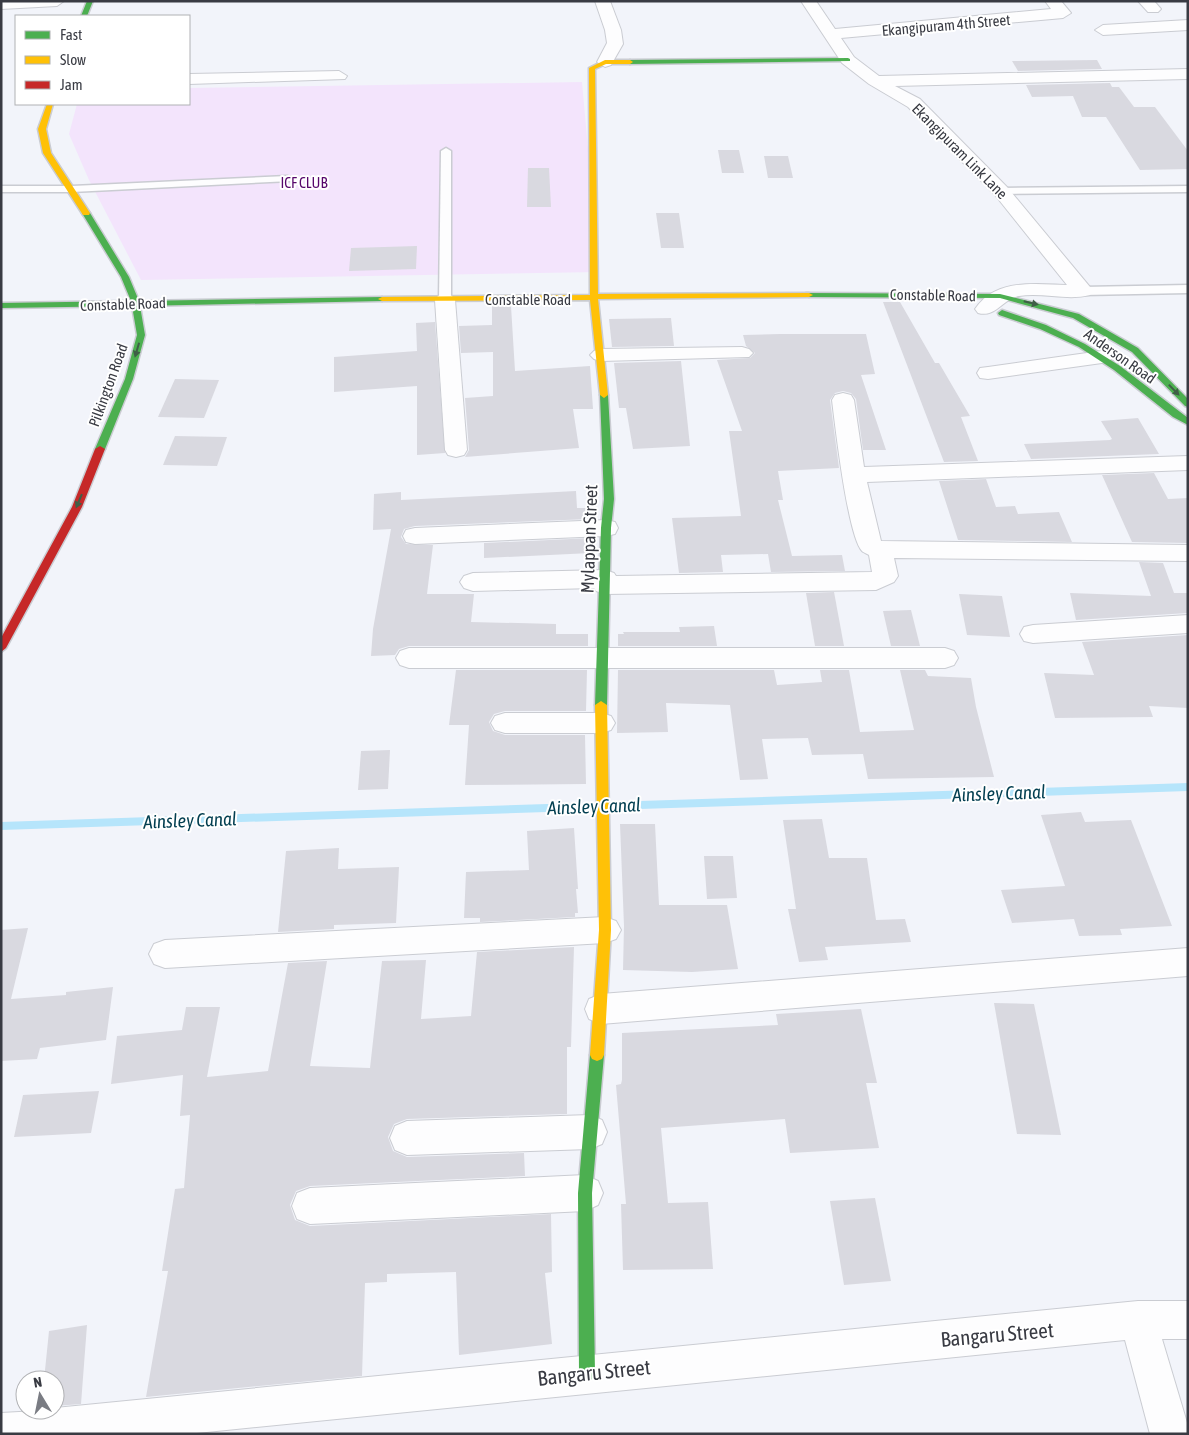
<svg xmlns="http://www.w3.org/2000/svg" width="1189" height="1435" viewBox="0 0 1189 1435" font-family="'Asap Condensed',sans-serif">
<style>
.green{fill:#f3e4fc}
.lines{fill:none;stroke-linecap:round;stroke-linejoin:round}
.stream{fill:#b6e5fb;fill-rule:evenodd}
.building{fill:#d9d9e0}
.lane-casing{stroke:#caccd2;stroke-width:3}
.street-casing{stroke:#caccd2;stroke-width:2}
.fast-casing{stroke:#caccd2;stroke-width:3}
.slow-casing{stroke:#caccd2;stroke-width:3}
.jam-casing{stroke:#caccd2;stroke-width:3}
.lane{fill:#fdfdfe;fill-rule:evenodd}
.street{fill:#fdfdfe;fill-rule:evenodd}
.fast{fill:#4caf50;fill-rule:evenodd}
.slow{fill:#ffc107;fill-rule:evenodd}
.jam{fill:#c62828;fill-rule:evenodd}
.oneway{fill:#3f5e47}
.labels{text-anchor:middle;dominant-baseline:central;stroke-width:4;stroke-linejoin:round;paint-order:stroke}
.far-street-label{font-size:15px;fill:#393b43;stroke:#fff}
.far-park-label{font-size:15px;fill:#56066b;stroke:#fff}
.street-label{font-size:18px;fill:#393b43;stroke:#fff}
.water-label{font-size:19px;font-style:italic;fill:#023e50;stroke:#fff}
.near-street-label{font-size:21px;fill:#393b43;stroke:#fff}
</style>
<rect width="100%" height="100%" fill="#f2f4fa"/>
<polygon class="green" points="582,82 599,272 141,280 89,180 69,134 77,104 189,104 189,88"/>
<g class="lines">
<polygon class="stream" points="1188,783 1188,791 1,830 1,822"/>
</g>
<g class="building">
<polygon points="1097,60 1102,69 1018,71 1012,61"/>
<polygon points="1110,83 1112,87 1119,87 1134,107 1155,107 1188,151 1188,169 1140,170 1106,117 1082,117 1073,96 1032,97 1026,85"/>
<polygon points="718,150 739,150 744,173 722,173"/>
<polygon points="764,156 788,156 793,178 768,178"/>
<polygon points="528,168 549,168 551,207 527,207"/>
<polygon points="656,213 679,213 684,248 661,248"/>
<polygon points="417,246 416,269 349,271 351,248"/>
<polygon points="883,302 900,302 935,363 939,363 970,416 961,417 978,461 944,462"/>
<polygon points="492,306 511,306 515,371 590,366 593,409 573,409 579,448 465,457 469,450 465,398 493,396 493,352 461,353 459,326 492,325"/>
<polygon points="671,318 674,346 612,347 609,319"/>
<polygon points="435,322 445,453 417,455 417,386 334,392 334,357 417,351 416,323"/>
<polygon points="780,334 866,334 875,374 861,375 886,450 863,450 856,399 851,393 843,391 835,393 830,400 839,468 778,471 783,500 778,500 792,556 842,555 845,571 771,572 768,554 721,555 723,572 679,573 672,518 741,516 729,431 742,431 717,360 750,358 755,353 746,346 743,335"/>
<polygon points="681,361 690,446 633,449 626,408 619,408 614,363"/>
<polygon points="175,379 219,380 204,418 158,417"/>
<polygon points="1138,418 1159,454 1031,459 1024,444 1110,440 1112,439 1101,421"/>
<polygon points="175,436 227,437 217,466 163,465"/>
<polygon points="1154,473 1168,499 1188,498 1188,543 1132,542 1102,475"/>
<polygon points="986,479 996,507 1015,506 1018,514 1059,512 1072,542 958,540 939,481"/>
<polygon points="576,491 577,508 589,508 590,519 415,526 404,529 401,537 406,544 433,545 427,594 474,594 471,622 556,624 556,634 588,634 588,646 409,646 399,649 395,655 371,656 373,629 391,529 373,530 374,494 401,492 401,500"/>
<polygon points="591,538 591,553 484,558 484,543"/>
<polygon points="1139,562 1163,563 1174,593 1188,593 1188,613 1076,620 1070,593 1151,596"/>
<polygon points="834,592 844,646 815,646 806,593"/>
<polygon points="959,594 1002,596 1010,637 967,635"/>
<polygon points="911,610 920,646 891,646 883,611"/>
<polygon points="714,626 717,646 618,646 618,634 624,634 623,632 680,632 679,627"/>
<polygon points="1188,635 1188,708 1149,706 1153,717 1055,718 1044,673 1094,675 1082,642"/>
<polygon points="456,670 587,670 586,711 505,711 494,714 489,722 493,731 505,735 585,735 586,784 465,785 469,725 449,725"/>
<polygon points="618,670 774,670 777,685 822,682 820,670 849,670 860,732 914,730 900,670 925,670 928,676 971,678 976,707 994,777 868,779 863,754 812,755 808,738 762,739 768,779 740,780 730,705 666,703 668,732 617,733"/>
<polygon points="390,750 388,789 358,790 361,751"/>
<polygon points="1081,812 1085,822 1131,820 1172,926 1120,929 1122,935 1079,936 1074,919 1012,923 1001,890 1065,886 1041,815"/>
<polygon points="822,819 829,858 867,858 876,920 905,919 911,942 825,947 828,960 799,962 788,909 796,909 783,820"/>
<polygon points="620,824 655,824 659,905 727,905 738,969 692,972 623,970 624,926"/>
<polygon points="574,828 578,889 576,889 578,913 575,913 575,917 480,922 480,918 464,918 466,872 529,870 527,831"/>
<polygon points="339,848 338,869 399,867 396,923 334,925 334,929 278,932 286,851"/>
<polygon points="704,856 733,856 737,898 707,899"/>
<polygon points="28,928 11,999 66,995 66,992 113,987 106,1040 40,1048 37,1059 1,1061 1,930"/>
<polygon points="574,947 571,1047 567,1047 567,1114 407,1119 394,1124 388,1137 393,1151 407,1157 524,1153 525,1176 310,1186 296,1191 290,1205 295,1220 310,1226 551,1214 552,1272 545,1273 552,1344 459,1355 456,1272 387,1274 387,1282 365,1283 362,1376 146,1397 168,1271 162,1271 175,1189 184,1188 190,1115 180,1116 183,1075 111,1084 117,1036 182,1030 186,1007 220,1007 207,1077 268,1071 288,963 327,961 310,1066 370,1068 382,961 426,960 421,1019 471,1016 477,952"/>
<polygon points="994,1003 1034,1004 1061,1135 1017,1134"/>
<polygon points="861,1009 877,1083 866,1083 879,1148 790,1153 785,1119 661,1128 668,1203 708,1202 713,1269 623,1270 621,1204 626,1204 616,1085 621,1084 622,1080 622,1033 778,1025 776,1014"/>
<polygon points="99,1091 91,1133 14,1137 23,1095"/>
<polygon points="875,1198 891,1281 844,1285 830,1201"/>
<polygon points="87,1325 81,1404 55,1406 55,1380 44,1380 49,1331"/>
</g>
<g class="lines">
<defs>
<g id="lane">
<polygon points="446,148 451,151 451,300 445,304 439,300 441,151"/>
<polygon points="287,176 291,177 291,181 72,192 1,192 1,186 72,186"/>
<polygon points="1188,186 1188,192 1001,194 996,191 1001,188"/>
<polygon points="1188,285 1188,293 1083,295 1077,291 1083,287"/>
</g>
<g id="street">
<polygon points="1,1 64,1 57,6 1,9"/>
<polygon points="595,1 610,1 621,30 623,44 611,65 605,67 597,62 607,43 605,30"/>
<path d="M 801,1 L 816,1 L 835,29 L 1051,9 L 1045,1 L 1061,1 L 1071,13 L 1063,18 L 841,38 L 854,57 L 879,76 L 1188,69 L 1188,79 L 895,86 L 920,99 L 1007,187 L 1090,287 L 1093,291 L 1090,295 C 1067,301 1042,292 1019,296 C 1002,299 996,318 978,313 L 975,309 C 996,278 1035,284 1067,285 L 995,195 L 908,107 L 869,84 L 842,63 Z"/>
<polygon points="1138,1 1154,1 1161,9 1158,12 1148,12"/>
<polygon points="1188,20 1188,30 1103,35 1095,30 1103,25"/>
<polygon points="339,71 347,76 345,79 189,84 189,74"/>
<polygon points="445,294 452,296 455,300 467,450 464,455 456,457 448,455 445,450 435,300 438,296"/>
<polygon points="742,347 749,349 753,353 749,357 601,361 594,359 590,355 594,351 601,349"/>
<polygon points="1101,351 1109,352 1112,357 1109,362 988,379 980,378 977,373 980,368 988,367"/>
<path d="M 843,393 L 851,395 L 854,400 L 864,467 L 1188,456 L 1188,470 L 867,482 L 881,541 L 1188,545 L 1188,561 L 894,558 L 898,576 L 894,582 L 876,590 L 605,594 L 596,591 L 594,588 L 473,591 L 464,588 L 460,582 L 464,576 L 473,573 L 605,570 L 614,573 L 616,576 L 872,572 L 869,555 C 867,554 863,552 862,551 C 848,537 835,425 832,400 L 835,395 Z"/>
<polygon points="606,520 615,522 618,528 615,534 606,536 415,544 406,542 403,536 406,530 415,528"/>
<polygon points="1188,615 1188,633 1033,643 1024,641 1020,634 1024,627 1033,625"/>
<polygon points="409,648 945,648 954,651 958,658 954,665 945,668 409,668 400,665 396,658 400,651"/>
<polygon points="505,713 601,713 611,716 615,723 611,730 601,733 505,733 495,730 491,723 495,716"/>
<polygon points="605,917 616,921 621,930 616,939 605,943 165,968 154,964 149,954 154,944 165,940"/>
<polygon points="1188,948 1188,976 601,1024 589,1019 585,1009 589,999 601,994"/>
<polygon points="590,1115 602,1120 607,1132 602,1144 590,1149 407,1155 395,1150 390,1138 395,1126 407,1121"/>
<polygon points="585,1175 598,1181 603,1193 598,1205 585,1211 310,1224 297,1219 292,1206 297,1193 310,1188"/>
<polygon points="1138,1301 1188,1301 1188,1339 1162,1339 1188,1426 1188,1434 1150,1434 1125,1340 187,1434 1,1434 1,1413 55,1410 55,1408"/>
</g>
<g id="fast">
<polygon points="87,1 93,1 87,16 81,16"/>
<polygon points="848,58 850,59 850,61 630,64 627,62 630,60"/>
<polygon points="83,211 90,213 129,277 139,301 382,297 386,299 382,301 140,306 145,335 133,379 105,449 100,452 97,451 95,449 125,379 137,335 132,306 1,308 1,303 131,301 121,277 82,213"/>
<polygon points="806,293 1000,294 1079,314 1138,348 1188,399 1188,407 1185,406 1132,352 1073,318 1000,298 809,297 805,295"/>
<polygon points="1002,310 1046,325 1085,344 1120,366 1188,418 1188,425 1173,417 1114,370 1079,347 1040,329 999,315 998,313"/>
<polygon points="604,392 608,395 614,499 611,528 607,705 601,709 595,705 601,528 604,499 600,395"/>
<polygon points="597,1049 602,1051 604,1055 592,1193 595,1373 593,1379 587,1381 581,1379 579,1373 578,1193 590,1055 592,1051"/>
</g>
<g id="slow">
<polygon points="605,60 630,60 633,62 630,64 606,64 595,69 598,294 809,293 813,295 809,297 598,299 608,395 604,398 600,395 590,300 382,301 378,299 382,297 590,295 589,68"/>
<polygon points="47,104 53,104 46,129 51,153 90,213 89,215 83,215 43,153 38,129"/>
<polygon points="601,701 607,705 611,930 604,1055 602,1059 597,1061 592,1059 590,1055 599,930 595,705"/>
</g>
<polygon id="jam" points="100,446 105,449 82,507 6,648 1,652 1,638 72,507 95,449"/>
</defs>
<use href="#lane" class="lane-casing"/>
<use href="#street" class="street-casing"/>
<use href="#fast" class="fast-casing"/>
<use href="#slow" class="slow-casing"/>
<use href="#jam" class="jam-casing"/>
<use href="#lane" class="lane"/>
<use href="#street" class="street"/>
<use href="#fast" class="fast"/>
<use href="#slow" class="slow"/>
<use href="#jam" class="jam"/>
</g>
<defs><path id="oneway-solid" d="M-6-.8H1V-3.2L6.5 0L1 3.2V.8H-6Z" transform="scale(1.25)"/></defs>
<g class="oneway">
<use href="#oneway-solid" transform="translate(1031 303) rotate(13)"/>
<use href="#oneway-solid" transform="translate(137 350) rotate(106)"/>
<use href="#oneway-solid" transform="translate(1174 390) rotate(46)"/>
<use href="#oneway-solid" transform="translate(79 501) rotate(113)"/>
</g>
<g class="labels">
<g class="far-street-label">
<text transform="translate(946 25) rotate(-5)">Ekangipuram 4th Street</text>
<text transform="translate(960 151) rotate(45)">Ekangipuram Link Lane</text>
<text transform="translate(933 295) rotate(1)">Constable Road</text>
<text x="528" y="299">Constable Road</text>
<text transform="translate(123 304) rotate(-2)">Constable Road</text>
<text transform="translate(1120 356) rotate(35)">Anderson Road</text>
<text transform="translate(108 385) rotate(-70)">Pilkington Road</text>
</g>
<g class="far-park-label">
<text x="304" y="182">ICF CLUB</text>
</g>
<g class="street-label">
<text transform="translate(589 539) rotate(-88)">Mylappan Street</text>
</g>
<g class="water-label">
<text transform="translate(999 793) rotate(-2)">Ainsley Canal</text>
<text transform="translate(594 806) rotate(-2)">Ainsley Canal</text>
<text transform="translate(190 820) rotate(-2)">Ainsley Canal</text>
</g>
<g class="near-street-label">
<text transform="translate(997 1334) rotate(-5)">Bangaru Street</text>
<text transform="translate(594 1372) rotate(-6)">Bangaru Street</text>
</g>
</g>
<rect width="1189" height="1435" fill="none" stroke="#393b43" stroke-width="5"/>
<rect x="15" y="15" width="175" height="90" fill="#ffffff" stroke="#b0b1b4"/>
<rect x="25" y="31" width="25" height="8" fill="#4caf50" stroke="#b0b1b4"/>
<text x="60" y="40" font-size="15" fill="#393b43">Fast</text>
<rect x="25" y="56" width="25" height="8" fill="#ffc107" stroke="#b0b1b4"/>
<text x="60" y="65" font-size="15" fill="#393b43">Slow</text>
<rect x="25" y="81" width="25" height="8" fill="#c62828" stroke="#b0b1b4"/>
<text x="60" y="90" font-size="15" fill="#393b43">Jam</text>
<g transform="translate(40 1395) rotate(350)"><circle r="24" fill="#ffffff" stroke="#b0b1b4"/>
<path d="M0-4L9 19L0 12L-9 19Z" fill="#7a7c83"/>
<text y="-8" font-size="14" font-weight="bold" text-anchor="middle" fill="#393b43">N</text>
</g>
</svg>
